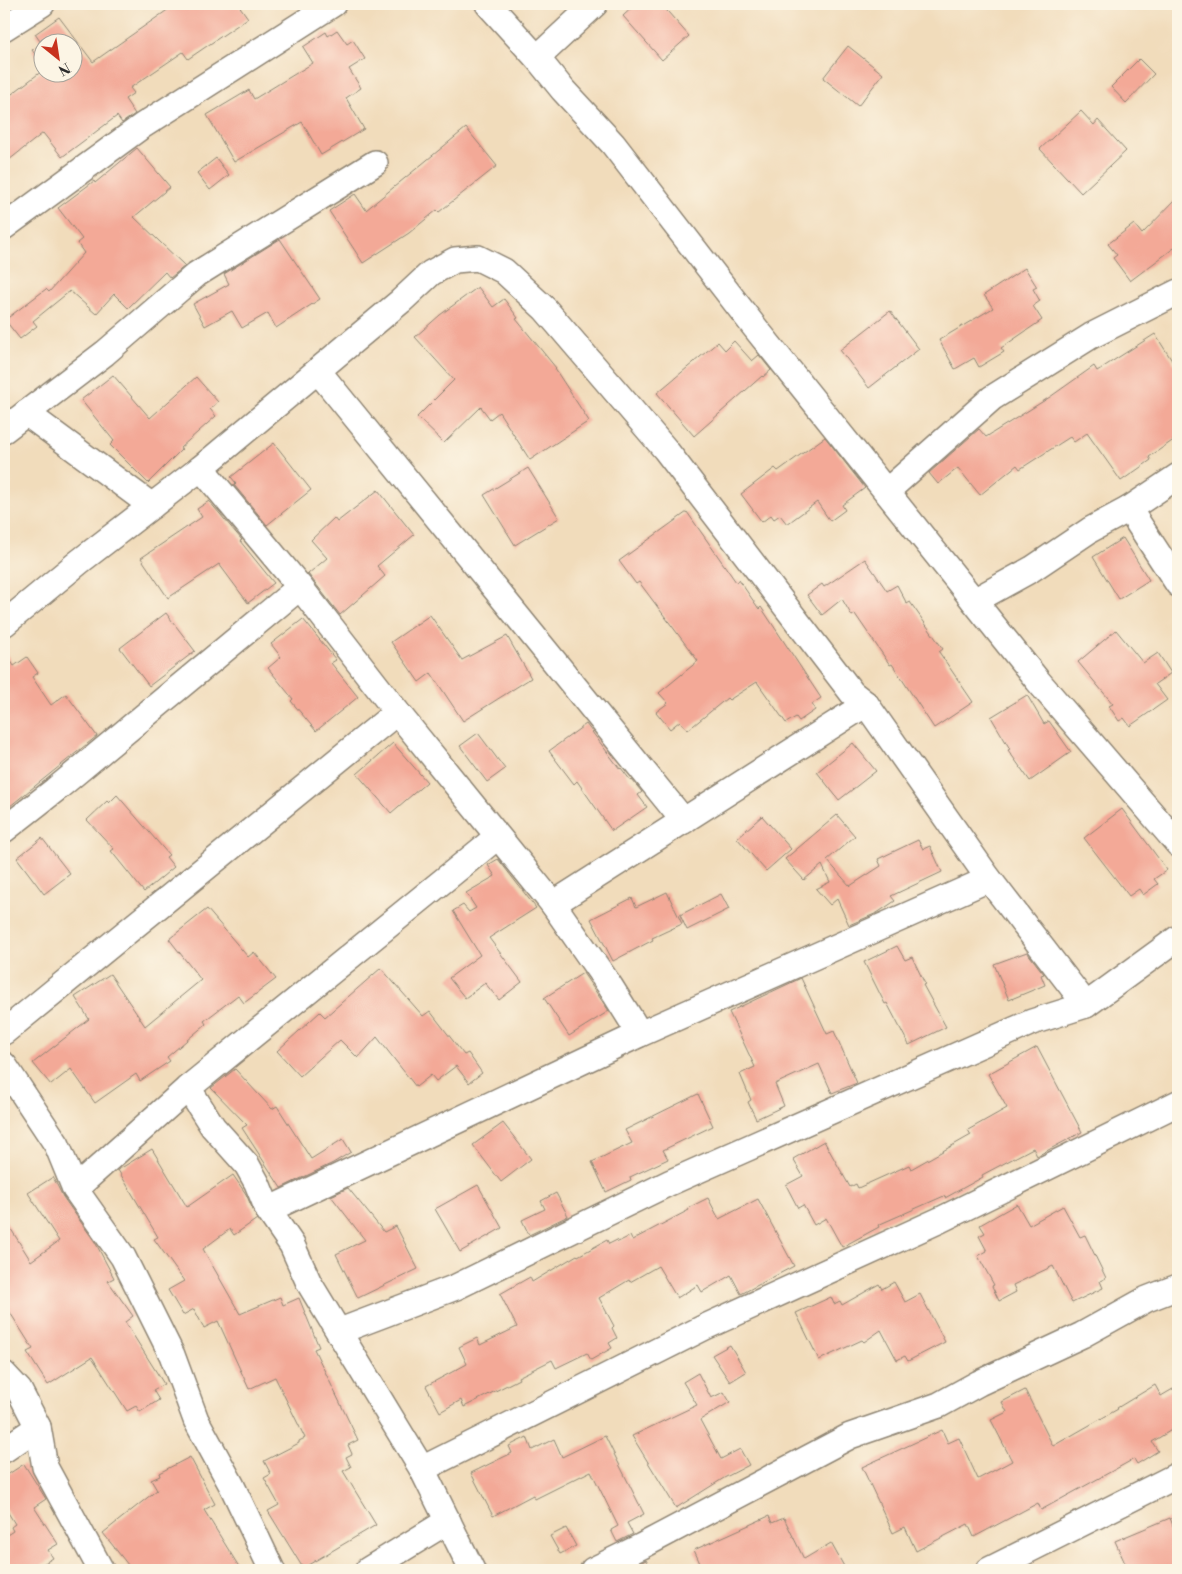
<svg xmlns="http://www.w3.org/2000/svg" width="1182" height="1574" viewBox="0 0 1182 1574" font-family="'Libre Bodoni',serif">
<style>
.building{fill:#f3a997}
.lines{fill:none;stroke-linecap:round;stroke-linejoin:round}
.minor-casing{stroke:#8e8473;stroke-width:28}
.minor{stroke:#fff;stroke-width:25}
</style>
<rect width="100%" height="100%" fill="#fcf5e5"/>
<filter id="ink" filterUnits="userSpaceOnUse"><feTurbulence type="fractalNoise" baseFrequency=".02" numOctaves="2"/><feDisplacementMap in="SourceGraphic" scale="10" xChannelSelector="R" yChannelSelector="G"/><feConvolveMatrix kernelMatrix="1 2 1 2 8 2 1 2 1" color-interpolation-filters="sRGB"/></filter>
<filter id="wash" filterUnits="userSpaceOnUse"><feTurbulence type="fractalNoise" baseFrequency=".0096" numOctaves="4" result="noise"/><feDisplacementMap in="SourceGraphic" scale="20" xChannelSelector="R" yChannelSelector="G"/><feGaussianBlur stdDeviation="1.12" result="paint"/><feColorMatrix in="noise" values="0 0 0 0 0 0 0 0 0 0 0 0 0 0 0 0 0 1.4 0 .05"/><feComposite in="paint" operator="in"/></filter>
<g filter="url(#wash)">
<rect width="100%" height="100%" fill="#f1dcbb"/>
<g id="blocks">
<g class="building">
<polygon points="176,4 238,4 248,18 188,59 183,52 130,88 134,93 125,99 135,114 122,123 117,116 62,157 43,133 4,164 4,100 42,71 42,72 72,72 72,42 42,42 42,64 32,50 42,44 35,34 59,17 93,62"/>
<polygon points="636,4 661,4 689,36 662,60 623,16"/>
<polygon points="337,30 347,44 353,40 365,59 349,69 361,88 346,98 364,129 321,155 302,122 234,162 207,115 249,90 254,99 313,63 303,47 326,32 328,36"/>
<polygon points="848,46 883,74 858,106 823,78"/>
<polygon points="1139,59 1154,74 1126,103 1111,87"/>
<polygon points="1081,111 1094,125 1098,120 1126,151 1081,193 1040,149"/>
<polygon points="466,128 497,166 439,212 437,210 409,233 363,263 329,211 355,194 366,210"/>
<polygon points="137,148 170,187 134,217 185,266 170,278 165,272 128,308 114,294 96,314 70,291 33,321 37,326 20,339 5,320 46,289 49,292 84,253 77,243 82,239 58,208 94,181 95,183"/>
<polygon points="216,158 229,175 210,190 197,173"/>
<polygon points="1178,197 1178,245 1130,281 1113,258 1117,255 1108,244 1134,224 1142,234"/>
<polygon points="280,239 320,299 276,328 268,313 242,328 232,311 205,326 193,304 229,284 224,274"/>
<polygon points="1025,268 1037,287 1033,289 1040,301 1033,306 1042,320 1001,348 1004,352 979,367 974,358 955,369 939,340 993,308 984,295"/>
<polygon points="478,287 493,307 504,299 518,318 516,319 556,368 555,369 589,421 530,460 499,412 490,419 481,407 444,443 417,417 454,380 415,337 440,315"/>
<polygon points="890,311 919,349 869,388 840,350"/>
<polygon points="1155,334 1178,370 1178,437 1149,457 1151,460 1121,481 1087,433 1074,442 1070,437 1020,469 1017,465 980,495 958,468 938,484 929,473 979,429 986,437 1050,397 1094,366 1097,371"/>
<polygon points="734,341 752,361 759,355 771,370 763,377 762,376 694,436 657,393 718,342 725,350"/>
<polygon points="113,375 150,418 196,377 218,402 210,409 216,416 180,448 182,449 148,483 110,445 114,441 81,400"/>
<polygon points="825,437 865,488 842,505 845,510 830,521 817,502 787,524 780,515 774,519 771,515 762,522 741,494 775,468 778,471"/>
<polygon points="274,443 311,490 267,525 234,485 236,483 231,477"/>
<polygon points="528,468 559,518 515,545 484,495"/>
<polygon points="378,490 414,535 377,566 385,576 340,615 308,574 327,558 311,540 334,518 337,522"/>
<polygon points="209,501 242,540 240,541 274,583 248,603 219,564 168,598 141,558 202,517 197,509"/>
<polygon points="687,512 736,582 739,580 759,609 761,607 821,698 812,704 815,710 799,721 796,717 786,723 757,682 729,700 727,698 688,730 680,721 670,729 656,712 668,703 659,693 698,661 639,582 636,584 619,561"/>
<polygon points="1123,538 1149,580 1119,599 1093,557"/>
<polygon points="865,559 887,591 897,585 907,604 910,602 943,649 939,652 973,702 934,728 892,664 890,665 855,614 852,616 842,599 822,615 807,595 822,584 824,587"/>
<polygon points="166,613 195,651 149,686 120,648"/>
<polygon points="430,615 462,660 507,636 531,678 463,721 431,673 419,682 391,642"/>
<polygon points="303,619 336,660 331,663 358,697 316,731 291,701 293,699 268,668 281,657 271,644"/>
<polygon points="1116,630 1143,663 1158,653 1171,673 1155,684 1167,700 1130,726 1124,718 1119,721 1109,706 1113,704 1078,662"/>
<polygon points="4,650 14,666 27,657 38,673 32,677 51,705 66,694 97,736 4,811"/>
<polygon points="1027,695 1044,724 1049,721 1071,752 1030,781 1008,750 1010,749 991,717"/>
<polygon points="586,724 620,769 621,768 631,781 632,780 642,792 638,795 647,807 612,831 577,781 574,784 549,751"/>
<polygon points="478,733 505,769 487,782 460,746"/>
<polygon points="393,743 427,782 391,813 357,774"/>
<polygon points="853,743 876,771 839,800 817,772"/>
<polygon points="117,795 169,855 166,857 174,867 144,892 111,851 114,849 87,820 107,801 109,803"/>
<polygon points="1122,809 1167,870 1154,879 1158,884 1143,895 1139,889 1129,896 1084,838"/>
<polygon points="837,815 855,836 827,860 850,886 881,866 878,859 918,840 923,849 930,846 942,872 891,896 895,901 877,913 849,925 837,899 830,905 816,889 830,882 822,865 804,880 785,859"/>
<polygon points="762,816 791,849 766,871 737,838"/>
<polygon points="42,838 70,874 44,894 17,858"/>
<polygon points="498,859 536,908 489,938 522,982 499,1000 485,983 465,998 449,978 480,955 453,911 463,905 469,912 476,908 466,893 495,876 488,865"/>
<polygon points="667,892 682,924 652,938 653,940 613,961 591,919 632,898 636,907"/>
<polygon points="721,894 729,909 687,930 680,915"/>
<polygon points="207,909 248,957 254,952 276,979 244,1003 238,995 204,1021 206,1024 167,1057 170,1061 140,1081 136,1074 95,1103 71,1069 51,1085 33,1063 89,1019 75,997 110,974 145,1026 201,980 169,939"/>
<polygon points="897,946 905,960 912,957 925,984 923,985 946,1027 909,1045 887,1003 885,1004 864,962"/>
<polygon points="1027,952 1044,974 1041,975 1045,985 1009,1000 994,964"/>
<polygon points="381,968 423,1016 430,1011 464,1055 468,1053 482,1073 469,1083 456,1066 436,1081 431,1075 416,1087 377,1037 358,1058 340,1040 300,1076 277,1051 320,1012 325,1017"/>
<polygon points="583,973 609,1011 569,1036 544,998"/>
<polygon points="801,978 827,1034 834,1031 857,1083 832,1093 819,1064 775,1084 784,1106 756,1119 748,1102 751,1100 740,1074 755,1067 729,1012"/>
<polygon points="1037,1047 1082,1132 1037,1156 1033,1148 982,1175 983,1177 945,1198 944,1196 878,1225 879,1227 842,1247 826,1218 814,1225 803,1205 798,1208 786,1185 803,1176 793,1159 824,1141 850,1187 856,1184 858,1188 909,1165 911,1169 971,1135 968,1130 1007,1108 988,1074"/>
<polygon points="235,1069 272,1109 277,1106 311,1159 343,1139 351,1152 333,1163 281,1188 242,1128 247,1125 211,1088"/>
<polygon points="698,1094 713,1126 663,1150 668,1159 630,1177 631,1180 606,1192 592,1162 632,1143 625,1130"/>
<polygon points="503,1123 531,1159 501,1182 473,1145"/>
<polygon points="152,1149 187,1207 233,1175 246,1194 257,1219 234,1235 230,1229 203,1249 240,1314 280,1297 283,1305 299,1298 319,1347 314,1349 358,1440 348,1445 352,1454 346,1457 351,1467 343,1471 376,1525 303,1568 268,1511 279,1505 264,1478 271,1474 264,1461 299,1443 299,1441 305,1438 275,1377 249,1389 218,1321 204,1328 194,1309 183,1315 168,1290 184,1281 154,1239 158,1237 118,1170"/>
<polygon points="53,1177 63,1197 95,1242 114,1278 108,1281 133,1316 125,1322 164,1384 153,1390 159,1400 140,1412 136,1406 127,1411 92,1357 48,1385 27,1352 33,1349 4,1303 4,1218 31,1261 59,1241 28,1193"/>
<polygon points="478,1185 502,1228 460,1252 435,1209"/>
<polygon points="348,1188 384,1232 396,1226 418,1269 358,1298 336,1254 365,1240 331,1196"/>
<polygon points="556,1193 568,1216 529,1235 522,1220 545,1209 541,1201"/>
<polygon points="708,1198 719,1219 758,1199 794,1266 741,1294 731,1275 702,1292 698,1285 677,1298 658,1266 630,1282 629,1280 599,1298 614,1326 612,1328 617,1338 609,1343 612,1348 591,1360 587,1353 556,1368 552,1360 518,1377 519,1379 464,1407 461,1400 440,1412 426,1386 467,1364 459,1347 477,1338 480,1345 517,1327 500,1294 530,1277 532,1282 577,1255 578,1256 607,1240 609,1244 617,1240 618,1242 630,1236 632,1240 689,1210 688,1208"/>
<polygon points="1017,1204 1029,1225 1063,1206 1080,1237 1085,1235 1106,1278 1100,1281 1103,1288 1072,1303 1053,1266 1013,1285 1016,1292 999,1301 992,1286 994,1285 978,1256 987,1251 979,1236 985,1233 980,1225"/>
<polygon points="894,1282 905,1302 920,1294 945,1342 908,1361 905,1356 897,1360 881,1330 864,1342 862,1340 819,1360 796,1313 831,1297 834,1304 840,1301 842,1305 879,1284 882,1289"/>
<polygon points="730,1345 746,1372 730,1382 712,1355"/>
<polygon points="698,1373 711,1398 724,1392 730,1402 700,1420 721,1459 740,1449 749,1465 724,1478 676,1508 632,1436 697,1405 683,1382"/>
<polygon points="1155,1385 1161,1396 1178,1386 1178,1426 1152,1442 1158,1451 1137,1464 1134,1459 1041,1510 1038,1503 974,1537 968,1524 916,1551 905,1527 893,1533 862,1467 942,1430 948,1443 959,1438 978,1479 1012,1461 991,1420 1007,1412 1002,1402 1025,1390 1053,1446 1118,1409 1117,1408"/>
<polygon points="605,1436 644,1514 627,1523 633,1534 617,1542 611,1530 618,1526 591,1471 535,1499 533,1495 493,1516 471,1473 512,1453 509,1446 527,1437 532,1450 554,1439 562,1457"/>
<polygon points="190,1457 215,1504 204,1510 241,1570 132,1570 103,1533 157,1490 151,1480 160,1476 159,1473"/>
<polygon points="24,1464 46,1499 34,1507 58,1544 48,1550 53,1558 33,1570 4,1570 4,1537 13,1531 11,1527 15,1524 4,1506 4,1477"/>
<polygon points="769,1516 772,1523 784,1518 804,1559 831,1543 846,1570 703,1570 694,1550"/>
<polygon points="1170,1518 1178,1538 1178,1570 1128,1570 1115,1541"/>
<polygon points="566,1528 576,1546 560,1554 550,1536"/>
<polygon points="646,1560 652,1570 631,1570 630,1568"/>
</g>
</g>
</g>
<g filter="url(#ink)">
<use href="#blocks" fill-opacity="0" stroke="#8e8473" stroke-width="1"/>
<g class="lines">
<defs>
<g id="minor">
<polyline points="488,4 537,58 563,90 613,144 753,325 1038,681 1178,844"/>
<polyline points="4,28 42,4"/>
<polyline points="537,58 595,4"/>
<polyline points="4,227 142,126 333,4"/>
<polyline points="318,371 684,821"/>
<polyline points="26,413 152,506"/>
<polyline points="4,430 105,353 197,274 375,163"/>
<polyline points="201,468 300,587 397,712 553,904 610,986 640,1034"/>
<polyline points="887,491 992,398 1091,336 1178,292"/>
<polyline points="1129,509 1178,584"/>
<polyline points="974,601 1032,569 1090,530 1129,509 1178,476"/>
<polyline points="4,624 79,562 201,468 401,301 431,273 455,260 478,258 504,271 545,309 665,449 852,693 866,704 989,879 1086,1005"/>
<polyline points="4,830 55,790 300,587"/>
<polyline points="553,904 866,704"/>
<polyline points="4,1032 397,712"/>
<polyline points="4,1065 57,1145 75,1189 123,1257 172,1355 196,1420 232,1486 272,1570"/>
<polyline points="75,1189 188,1088"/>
<polyline points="268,1210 640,1034 989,879"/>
<polyline points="340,1331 456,1287 669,1183 1032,1022 1086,1005 1178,938"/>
<polyline points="4,1374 19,1390 38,1427 45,1467 101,1570"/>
<polyline points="4,1450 38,1427"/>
<polyline points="422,1469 705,1327 940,1220 1178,1103"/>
<polyline points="368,1570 448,1521"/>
<polyline points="472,1570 422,1469 309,1283 292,1245 268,1210 257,1183 247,1165 213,1127 188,1088 497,837"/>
<polyline points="593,1570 642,1546 850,1436 939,1405 979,1383 1082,1335 1147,1299 1178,1287"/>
<polyline points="989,1570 1178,1475"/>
</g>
</defs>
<use href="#minor" class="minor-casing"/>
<use href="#minor" class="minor"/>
</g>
</g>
<rect width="1182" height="1574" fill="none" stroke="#fcf5e5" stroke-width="20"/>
<g transform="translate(58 58) rotate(150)"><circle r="24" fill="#fcf5e5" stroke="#a8a49b"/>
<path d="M0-4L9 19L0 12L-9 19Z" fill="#c8321e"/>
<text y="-8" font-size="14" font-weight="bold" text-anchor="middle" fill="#2b2b2b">N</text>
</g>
</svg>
